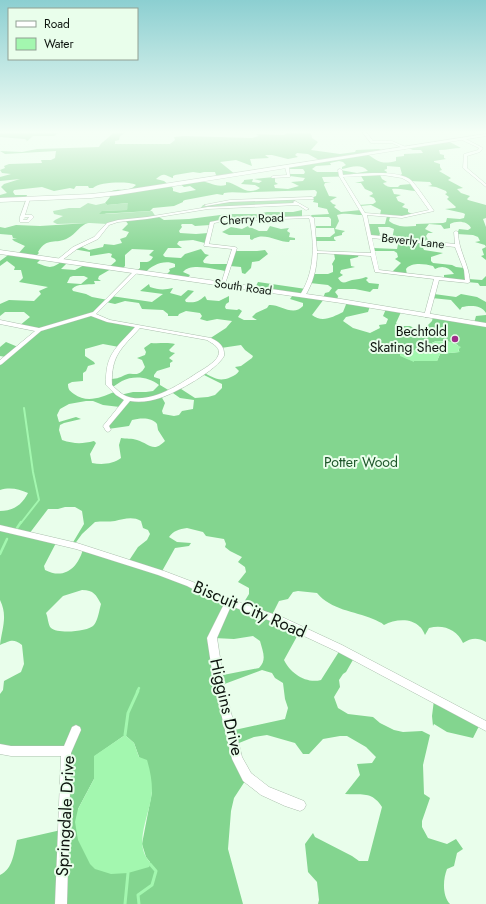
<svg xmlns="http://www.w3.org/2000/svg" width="486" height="904" viewBox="0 0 486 904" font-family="Jost,sans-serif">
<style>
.green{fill:#a4e1ac}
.forest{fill:#83d58f;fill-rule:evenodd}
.water{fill:#a3f7af}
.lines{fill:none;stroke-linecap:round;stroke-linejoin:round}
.stream-far2{stroke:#a3f7af;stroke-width:2}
.stream-far1{stroke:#a3f7af;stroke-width:2.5}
.stream{stroke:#a3f7af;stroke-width:3}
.minor-casing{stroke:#abbfad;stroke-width:1}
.tertiary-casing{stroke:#abbfad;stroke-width:1}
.primary-casing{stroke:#abbfad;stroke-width:1}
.minor{fill:#fff;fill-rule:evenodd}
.tertiary{fill:#fff;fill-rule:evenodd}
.primary{fill:#fff;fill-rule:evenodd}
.poi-dot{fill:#9f2d8a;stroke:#e9feeb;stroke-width:1.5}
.labels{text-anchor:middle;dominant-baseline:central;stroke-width:4;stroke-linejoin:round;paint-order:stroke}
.far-street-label{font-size:12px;fill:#0d140e;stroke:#e9feeb}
.poi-label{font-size:14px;fill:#0d140e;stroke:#e9feeb;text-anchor:end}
.park-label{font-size:14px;fill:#1c5528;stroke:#e9feeb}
.near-street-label{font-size:17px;fill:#0d140e;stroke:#e9feeb}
</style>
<rect width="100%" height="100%" fill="#e9feeb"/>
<g class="green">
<polygon points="293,198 298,204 200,209 203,205 230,201"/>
<polygon points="88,203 96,205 105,203 107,205 129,203 127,210 102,211 106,214 152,211 156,217 127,220 107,224 90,223 57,224 53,222 55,220 63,216 54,214 53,211 69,208 80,208"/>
</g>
<g class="forest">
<polygon points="0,133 58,133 54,136 33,136 25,143 27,141 25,139 0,137"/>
<path d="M 113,133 L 125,133 L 120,136 L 119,140 L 115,141 L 115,144 L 170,144 L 175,140 L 174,137 L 184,136 L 252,138 L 259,136 L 256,134 L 284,135 L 287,133 L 311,133 L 312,138 L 318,142 L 311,150 L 340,154 L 355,152 L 356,150 L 379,149 L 384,151 L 367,154 C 378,161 381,165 396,161 L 396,157 L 404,156 L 404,154 L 423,153 L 421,150 L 413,150 L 408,148 L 448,141 L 461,148 C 453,148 447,150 439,150 L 440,154 L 444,155 L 444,158 L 446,159 L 434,161 L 434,162 L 440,164 L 440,167 L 442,170 L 439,171 L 451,178 L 448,180 L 463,188 L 457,189 L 461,193 L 470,196 L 467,199 L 468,200 L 486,205 L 486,218 L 483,219 L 486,227 L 486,260 L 481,256 L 484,255 L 482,249 L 486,247 L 485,245 L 475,242 L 480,241 L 478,237 L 473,235 L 457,234 L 459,229 L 468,230 L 471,228 C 468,221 457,220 450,224 L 450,228 L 444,229 L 441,225 L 429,224 L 425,229 L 433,233 L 428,233 L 426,236 L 428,240 L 428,243 L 425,243 L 423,248 L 424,250 L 443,253 L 431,257 L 431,261 L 433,263 L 452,265 L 456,267 L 464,268 L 468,279 L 482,280 L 486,276 L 486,286 L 480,286 L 478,283 L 444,280 L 444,275 L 454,274 C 449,267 442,265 435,269 L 433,266 C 424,264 412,262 406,269 L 407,275 L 393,273 L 393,271 L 401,263 L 395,259 L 398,257 L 397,253 L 394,251 L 373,251 L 373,248 L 397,249 L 399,240 L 392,239 L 394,229 L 389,227 L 378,227 L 380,234 L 378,237 L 370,236 L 367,224 L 385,224 L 387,216 L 380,215 L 381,210 L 371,205 L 359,206 L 359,205 L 373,204 L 376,202 L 374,198 L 369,196 L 373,194 L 372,192 L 365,189 L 361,183 L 355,183 L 364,181 L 361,176 L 322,177 L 324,182 L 331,183 L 325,183 L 324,185 L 329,196 L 337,197 L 330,201 L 333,204 L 336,205 L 334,207 L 341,212 L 361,210 L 363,215 C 355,215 345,212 337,215 L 339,221 L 335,229 L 345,231 L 342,233 L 342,235 L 334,237 L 334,239 L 336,241 L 315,241 L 314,237 L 330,237 L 335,233 L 334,228 L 316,228 L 316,226 L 331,226 L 331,219 L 329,217 L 312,217 L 311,215 L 329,214 L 327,209 L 318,207 L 318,203 L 313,202 L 314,200 L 311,198 L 316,196 L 317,192 L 315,190 L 253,192 C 244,194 234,191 224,193 L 223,195 L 217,194 L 185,200 L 183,201 L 183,202 L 174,206 L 153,208 L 150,211 L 99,214 L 102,211 L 127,210 L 128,203 L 107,205 L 105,203 L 110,197 L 109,195 L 111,194 L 110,192 C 118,187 128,193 136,185 C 128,181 99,182 93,188 L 89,188 L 88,186 L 76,186 L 74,189 L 70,188 L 54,191 L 42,187 L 14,190 L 13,192 L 15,195 L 27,195 L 26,198 L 0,200 L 0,195 L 7,193 L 1,187 L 4,184 L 20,179 L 0,181 L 0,177 L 11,174 L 2,173 L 0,170 L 5,168 L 4,166 L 9,164 L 42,163 L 41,160 L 51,160 L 55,158 L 56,151 L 5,154 L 0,151 L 22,152 L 37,149 L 99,147 C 101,142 108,139 113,133 ZM 297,153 L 308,154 L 321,161 L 287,167 L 289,169 L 303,169 L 305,172 L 304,174 L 290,174 L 290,176 L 305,178 L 303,181 L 291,182 L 299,186 L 288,189 L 275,188 L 274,185 L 278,184 L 275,182 L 275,177 L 274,177 L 254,179 L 262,181 L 259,183 L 252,182 L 253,179 L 244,180 L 244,181 L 241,184 L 255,185 L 260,188 C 246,197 238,183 226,182 L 226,185 C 216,188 208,181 199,181 C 193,180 186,183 180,184 L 184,187 L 190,186 L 196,190 L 180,193 L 173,191 L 173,188 L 164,181 L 156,179 C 164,172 164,175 173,178 L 173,176 L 175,175 L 193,172 L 200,173 L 204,172 L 215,172 L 216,175 L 219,177 L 236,175 L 220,162 L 236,160 L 252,166 L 250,159 L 269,158 L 265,155 L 272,155 L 288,159 L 298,157 L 295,155 ZM 339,161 L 343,162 L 346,165 L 342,167 L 342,169 C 351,167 361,163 368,171 L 357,173 L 340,170 L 339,172 L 317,172 L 312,169 L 316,166 L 331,165 L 330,163 ZM 387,166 L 400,167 L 402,174 L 399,176 L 410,181 L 430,182 L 432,185 L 428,186 L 436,187 L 446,191 L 447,193 L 445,194 L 449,197 L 447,199 L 456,207 L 455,208 L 445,209 L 463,213 L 465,214 L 464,218 L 460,219 L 447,218 L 446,222 L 443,223 L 416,224 L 416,226 C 405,227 397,227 389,221 L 390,217 L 403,217 L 414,215 L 408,212 L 408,209 L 402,207 L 405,204 L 398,201 L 396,197 L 401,195 L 394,194 L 392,189 C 401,188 407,191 416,191 L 411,184 L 400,185 L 398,187 C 392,187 387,188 383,183 L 387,182 L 382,179 L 380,175 L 386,174 L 387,172 L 384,170 L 387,169 Z"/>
<path d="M 302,210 L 302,217 L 215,221 L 210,225 L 195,226 L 192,224 L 182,224 L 181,225 L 182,227 L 179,231 L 180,233 L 196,234 L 208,233 L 205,243 L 193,240 L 179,241 L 177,244 L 182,248 L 168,248 L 163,255 L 165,257 L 181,258 L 185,254 L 201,249 L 205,254 L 209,255 L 206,257 L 203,261 L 204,263 L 211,264 L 229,264 L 234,251 L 257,251 L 265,250 L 268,254 L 259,261 L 252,262 L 251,268 L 245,274 L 242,273 L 241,267 L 230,266 L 227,271 C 215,270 191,262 183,272 L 190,275 L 187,279 L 164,277 L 170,271 L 169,269 L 175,267 L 175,264 C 165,259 151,265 145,273 L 135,272 L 140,268 L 140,262 C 146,262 150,263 153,257 L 149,255 L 154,250 L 132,249 L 125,255 L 125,266 L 121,270 L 111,269 L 99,276 L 98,279 L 101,281 L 94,281 L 95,284 C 87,285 78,283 72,289 L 73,291 L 86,294 L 92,297 L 108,300 L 111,296 L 152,302 L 163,294 L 140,291 L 149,284 L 150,287 C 158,290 165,290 173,288 L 170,293 L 181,296 L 188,290 L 194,291 L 185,300 L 186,302 C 195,303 198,302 205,296 L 207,300 L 219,301 L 229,296 L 229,302 L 226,304 L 225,307 L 226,309 L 237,310 L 239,309 L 242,311 L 238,317 L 244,320 L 257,320 L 252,317 L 256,313 L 267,308 L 269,305 C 280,304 293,317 303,306 L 303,303 L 290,299 L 293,295 L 255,288 L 258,282 L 306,289 L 303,295 L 323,298 L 325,293 L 329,292 L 332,288 L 328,285 L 310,283 L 313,274 L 328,274 L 333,272 L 333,266 L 332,264 L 335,259 L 334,253 L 359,254 L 358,257 L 350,259 L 351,266 L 355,267 L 341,270 L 340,273 L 343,275 L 338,278 C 342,285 346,282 352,280 C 357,279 361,279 366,277 L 368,278 L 366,280 L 369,283 L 379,284 L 378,289 L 373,289 L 370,292 L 355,289 L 338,289 L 335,292 L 338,296 L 337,300 L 324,299 L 312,315 C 322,323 333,317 343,312 L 347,302 L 370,306 L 368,312 L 346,317 L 343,321 L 353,328 L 370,333 L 380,328 L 379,325 L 386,324 L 388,319 L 383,316 L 386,309 L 401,312 L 396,323 L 398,326 L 410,326 L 418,330 L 423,330 L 432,321 L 433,317 L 474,323 L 476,316 L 486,315 L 486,642 C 477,637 471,638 463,643 C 457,630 444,624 429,628 L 425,635 C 424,633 422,628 420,627 C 410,617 394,620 384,625 C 381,622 377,621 373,619 C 354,611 331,610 317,593 L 298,591 L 293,592 L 288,599 L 279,601 L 271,617 L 300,631 L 284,660 C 290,673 306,684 321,680 L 340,650 L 354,658 L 346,672 L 343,674 L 339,680 L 340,687 L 334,697 L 338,708 L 348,714 L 373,717 L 380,723 L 394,730 L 403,732 L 422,731 L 430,735 L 423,765 L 424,794 L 430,798 L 422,821 L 422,827 L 428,838 L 447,844 L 456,839 L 463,849 L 457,853 L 454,866 L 447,869 C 443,879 442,896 450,904 L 318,904 L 319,900 L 317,882 L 308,872 L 305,844 L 313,833 L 315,837 L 352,856 L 359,861 L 368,861 L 382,807 C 372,791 362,795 345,794 L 360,775 L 357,764 L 372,763 L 376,757 L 366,747 L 347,736 L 340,736 L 323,739 L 309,754 L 303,754 L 295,743 L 267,735 L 254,737 L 234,745 L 247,778 L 234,798 L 231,811 L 228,849 L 243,904 L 0,904 L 0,875 C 13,869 14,852 17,840 L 61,830 L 65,755 L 0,751 L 0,694 L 3,690 L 4,681 L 21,672 L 24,664 L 22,645 C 13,638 10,641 0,645 C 2,628 8,616 0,600 L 0,511 C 13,511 22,505 28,493 C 19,489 10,487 0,490 L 0,363 L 6,357 L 0,356 L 0,347 L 6,342 L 18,347 L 38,331 L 19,326 L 30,317 L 24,312 L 5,312 L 0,316 L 0,304 L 9,300 L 34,301 L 41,294 L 39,291 L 48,287 L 19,282 L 23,278 L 21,270 L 14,270 L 15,267 L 7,261 L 0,266 L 0,261 L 11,253 L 18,254 L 25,246 L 14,241 L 12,239 L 17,238 L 13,238 L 12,235 L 0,234 L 0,227 L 5,228 L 16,225 L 40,226 L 88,223 C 80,225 76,234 68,238 C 55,245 48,236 38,252 L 39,253 L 35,257 L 42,258 L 37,263 C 48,267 51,270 62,261 L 68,262 L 61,269 L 75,270 L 86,264 L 108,268 L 116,261 L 115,259 L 111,257 L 112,254 L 109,253 L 90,256 L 90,252 L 73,249 L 79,246 L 89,250 L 103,247 L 104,244 L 114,245 L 122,243 L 120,239 L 126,237 L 129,232 L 122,230 L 128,224 L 125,220 L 159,217 L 164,220 L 189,219 L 228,214 L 257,214 L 267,212 L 293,212 ZM 73,276 L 84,276 L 88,278 L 81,284 L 67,283 L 70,277 ZM 125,301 L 139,303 L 142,309 L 163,310 L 168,314 L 168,316 L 178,316 L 179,314 L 186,311 L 200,313 L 202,316 L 200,319 L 207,321 L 217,319 L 232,321 L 226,328 L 209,339 L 221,348 L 241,345 L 245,350 L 253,356 L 252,358 L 241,366 L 235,367 L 239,371 C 237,374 235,375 231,377 C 218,383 214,377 202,372 L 200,373 L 222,384 L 222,388 L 215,395 L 208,397 L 195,398 L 178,387 L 170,391 L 160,385 L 160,379 L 154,377 L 154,375 L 157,371 L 170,367 L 170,363 L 173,361 L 169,358 L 175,353 L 171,352 L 169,350 L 175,344 C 166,342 159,344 151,343 L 144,348 L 146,352 L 145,355 L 137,358 L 142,360 L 145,367 C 138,379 133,371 125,375 C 119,378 116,379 109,379 L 111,388 C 115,386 118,383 122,381 C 134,375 149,377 159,385 L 153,391 L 146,392 L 133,392 L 120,395 L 114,392 C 101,398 86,403 74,394 C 70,391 68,390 68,384 L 72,382 L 83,381 L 83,373 L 86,371 L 88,366 L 95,364 L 94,362 L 85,356 L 85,349 L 103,344 L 119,347 L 137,327 L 99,318 L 92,314 L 106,302 L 115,304 ZM 436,341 L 447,341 L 458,345 L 459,352 L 440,354 L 437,361 L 414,361 L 407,350 L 417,350 ZM 170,391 L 180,398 L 194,400 L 193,409 L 182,411 L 179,415 L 174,416 L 163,414 L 162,411 L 165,403 L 161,396 ZM 86,401 L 93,401 L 103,405 L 120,407 L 107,427 L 108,429 L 129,426 L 132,420 C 140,418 152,417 157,424 L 158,430 L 165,441 C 153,453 150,444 137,440 C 132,438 126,439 121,438 L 119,445 L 121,458 C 113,464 102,465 92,463 L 90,454 L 96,443 L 94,441 C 82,444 74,444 62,440 L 59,430 L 60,425 L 64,423 L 81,419 L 76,417 L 59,422 L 57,415 L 60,409 L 69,404 ZM 65,507 L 75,507 L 82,511 L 84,524 L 72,544 L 74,545 L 82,534 L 95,522 C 101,521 109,522 115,521 C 123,519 133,516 141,521 L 143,528 L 148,530 L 150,534 L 147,540 L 138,547 L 128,562 L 83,549 C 78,568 64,580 45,570 L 44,566 L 56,543 L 29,534 L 48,509 L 58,509 ZM 187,528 L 203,532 L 206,536 L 224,539 L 226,544 L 225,547 L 230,551 L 242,557 L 238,562 L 245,567 L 246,572 L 238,582 L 249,588 L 249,594 L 241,607 L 161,573 L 175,548 L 189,546 L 191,543 L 177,542 L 169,537 C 173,531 179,529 187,528 ZM 82,590 C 94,590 96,595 101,604 C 99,611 98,620 94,625 C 88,632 57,634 51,628 C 48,625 48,617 46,613 L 63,596 ZM 253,636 L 260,641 C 263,652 267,660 259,668 L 218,676 L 214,638 L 234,639 ZM 262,670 L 272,673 L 275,678 L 283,683 L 285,699 L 288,708 L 285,719 L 230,731 L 219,686 ZM 125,735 L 134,743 L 152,792 L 142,844 L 146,857 L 150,862 L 149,867 L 78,809 L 94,779 L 95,756 Z"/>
<path d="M 248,226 L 259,231 L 267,231 L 270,226 L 281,229 L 289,228 L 287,231 L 290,233 L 289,237 L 295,238 L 295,240 L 290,240 L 289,242 C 277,242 263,231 252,240 L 250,239 L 250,235 L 229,235 L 222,232 L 231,227 L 242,229 Z"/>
<path d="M 434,294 L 456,297 L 461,294 L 477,297 L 486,302 L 486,313 C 482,305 470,305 462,307 L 460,310 L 451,300 L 432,298 Z"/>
<polygon points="434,700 480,724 473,738 447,732 434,724 433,726 432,716"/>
</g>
<g class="water">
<polygon points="436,341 451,342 461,347 458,350 460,352 440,354 437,361 414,361 414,362 400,356 400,353 407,350 417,350"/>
<path d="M 125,735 L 134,743 L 139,757 L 147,760 C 150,770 152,780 152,791 C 151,813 132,844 150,862 L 149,867 L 128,873 L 111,874 L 95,869 L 90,864 L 78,840 L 75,822 L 78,809 L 94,779 L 94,756 Z"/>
</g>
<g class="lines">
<polyline class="stream-far2" points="21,523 39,500 33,472 24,408"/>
<g class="stream-far1">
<polyline points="17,528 21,522"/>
<polyline points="0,554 7,539"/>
<polyline points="137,692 139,688"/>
</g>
<g class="stream">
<polyline points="125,735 128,713 138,691"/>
<polyline points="125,904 128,873"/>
<polyline points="139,904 138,895 152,885 156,871 150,864"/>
</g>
<defs>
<g id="minor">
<polygon points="363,133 367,133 373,141 392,141 408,148 405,149 392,143 371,143"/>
<polygon points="462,138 464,138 483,148 480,152 467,156 467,168 486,184 486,187 463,168 464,154 478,150 479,148 462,140"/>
<polygon points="287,166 289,167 290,177 272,178 271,177 273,176 287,175 285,167"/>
<path d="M 340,169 L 342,170 L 343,175 C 359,174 400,169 412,181 C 420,190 427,201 434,211 L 402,218 L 367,215 L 371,235 L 455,244 L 454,232 L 456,231 L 458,232 C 458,250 469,264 470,282 L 468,283 L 439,280 L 429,317 L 425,317 L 424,316 L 434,279 L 375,272 L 371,256 L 317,253 C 317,269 313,283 305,296 L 301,296 L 300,295 C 312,276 314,256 312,234 C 311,229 311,223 309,218 L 225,221 L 214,223 L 209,244 L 235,247 L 237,248 L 225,284 L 223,285 L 221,284 L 232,249 L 204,246 L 210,222 L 225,219 L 310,216 L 314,218 L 317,251 L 371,253 L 363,216 L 339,176 L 338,170 ZM 383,175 L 402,178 L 409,182 L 429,210 L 402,216 L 365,213 L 343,177 ZM 372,238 L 455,247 L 464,270 L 465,280 L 379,270 Z"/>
<polygon points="312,197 314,198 313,199 230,202 206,206 204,205 230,200"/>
<path d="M 27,198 L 30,199 L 25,215 L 32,215 L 34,217 L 29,222 L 20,222 L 20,217 ZM 25,217 L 29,217 L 27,220 L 23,220 Z"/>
<polygon points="295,201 309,209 306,210 298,205 208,209 147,219 118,222 109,225 98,239 77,249 61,261 57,260 73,247 94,237 107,223 118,220 147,217 208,207 294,203 293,202"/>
<path d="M 134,271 L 138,272 L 96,314 L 110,320 L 211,338 C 219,342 225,346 224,356 C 217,370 176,393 160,398 C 151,401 140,403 130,401 L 109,426 L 111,430 L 108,432 L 106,431 L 103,426 L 124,400 L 116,395 L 106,385 C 105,354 116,348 135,327 L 107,322 L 91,316 L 41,331 L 2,364 L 0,365 L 0,360 L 35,331 L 0,324 L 0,320 L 39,328 L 93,312 ZM 140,328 L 207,340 C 213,344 222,348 218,356 C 216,362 202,370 197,373 C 179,385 148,405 126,396 C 121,394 116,389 112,385 C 111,355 121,349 140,328 Z"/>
<polygon points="0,525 77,543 164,571 193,582 218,595 282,617 342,645 486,721 486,731 336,651 276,623 231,606 217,638 224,684 242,757 251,773 269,787 304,801 306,805 304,809 300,811 285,806 261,795 243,781 232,759 214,684 207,638 224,604 212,599 187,586 158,575 76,549 0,531"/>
<polygon points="76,725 80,727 81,730 71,753 67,904 55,904 61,756 11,756 0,754 0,744 11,746 64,746 72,727"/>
</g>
<polygon id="tertiary" points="0,250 341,299 486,323 486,327 341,303 0,254"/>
<polygon id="primary" points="486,134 486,136 118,195 91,198 0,202 0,198 91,194 118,191"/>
</defs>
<use href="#minor" class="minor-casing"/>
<use href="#tertiary" class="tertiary-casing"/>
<use href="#primary" class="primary-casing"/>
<use href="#minor" class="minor"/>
<use href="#tertiary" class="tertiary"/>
<use href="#primary" class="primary"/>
</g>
<linearGradient id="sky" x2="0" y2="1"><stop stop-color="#8ccfd1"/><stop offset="0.51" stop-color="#f5fff6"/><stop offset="1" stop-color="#f5fff6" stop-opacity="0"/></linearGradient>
<rect width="486" height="259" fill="url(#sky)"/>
<circle class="poi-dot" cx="455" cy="339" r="4"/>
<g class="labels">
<g class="far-street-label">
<text transform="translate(252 219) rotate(-3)">Cherry Road</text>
<text transform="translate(413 241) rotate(6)">Beverly Lane</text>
<text transform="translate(243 287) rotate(8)">South Road</text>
</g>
<g class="poi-label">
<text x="447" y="331">Bechtold<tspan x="447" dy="16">Skating Shed</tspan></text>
</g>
<g class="park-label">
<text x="361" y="462">Potter Wood</text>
</g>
<g class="near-street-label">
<text transform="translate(250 609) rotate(23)">Biscuit City Road</text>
<text transform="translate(227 707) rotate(77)">Higgins Drive</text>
<text transform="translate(65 816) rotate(-87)">Springdale Drive</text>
</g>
</g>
<rect x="8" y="8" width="130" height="52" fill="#e9feeb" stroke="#91a093"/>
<rect x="16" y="21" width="20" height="6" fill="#ffffff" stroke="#91a093"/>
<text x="44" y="28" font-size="12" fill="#0d140e">Road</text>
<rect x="16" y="38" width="20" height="12" fill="#a3f7af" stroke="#91a093"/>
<text x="44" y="48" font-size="12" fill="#0d140e">Water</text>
</svg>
